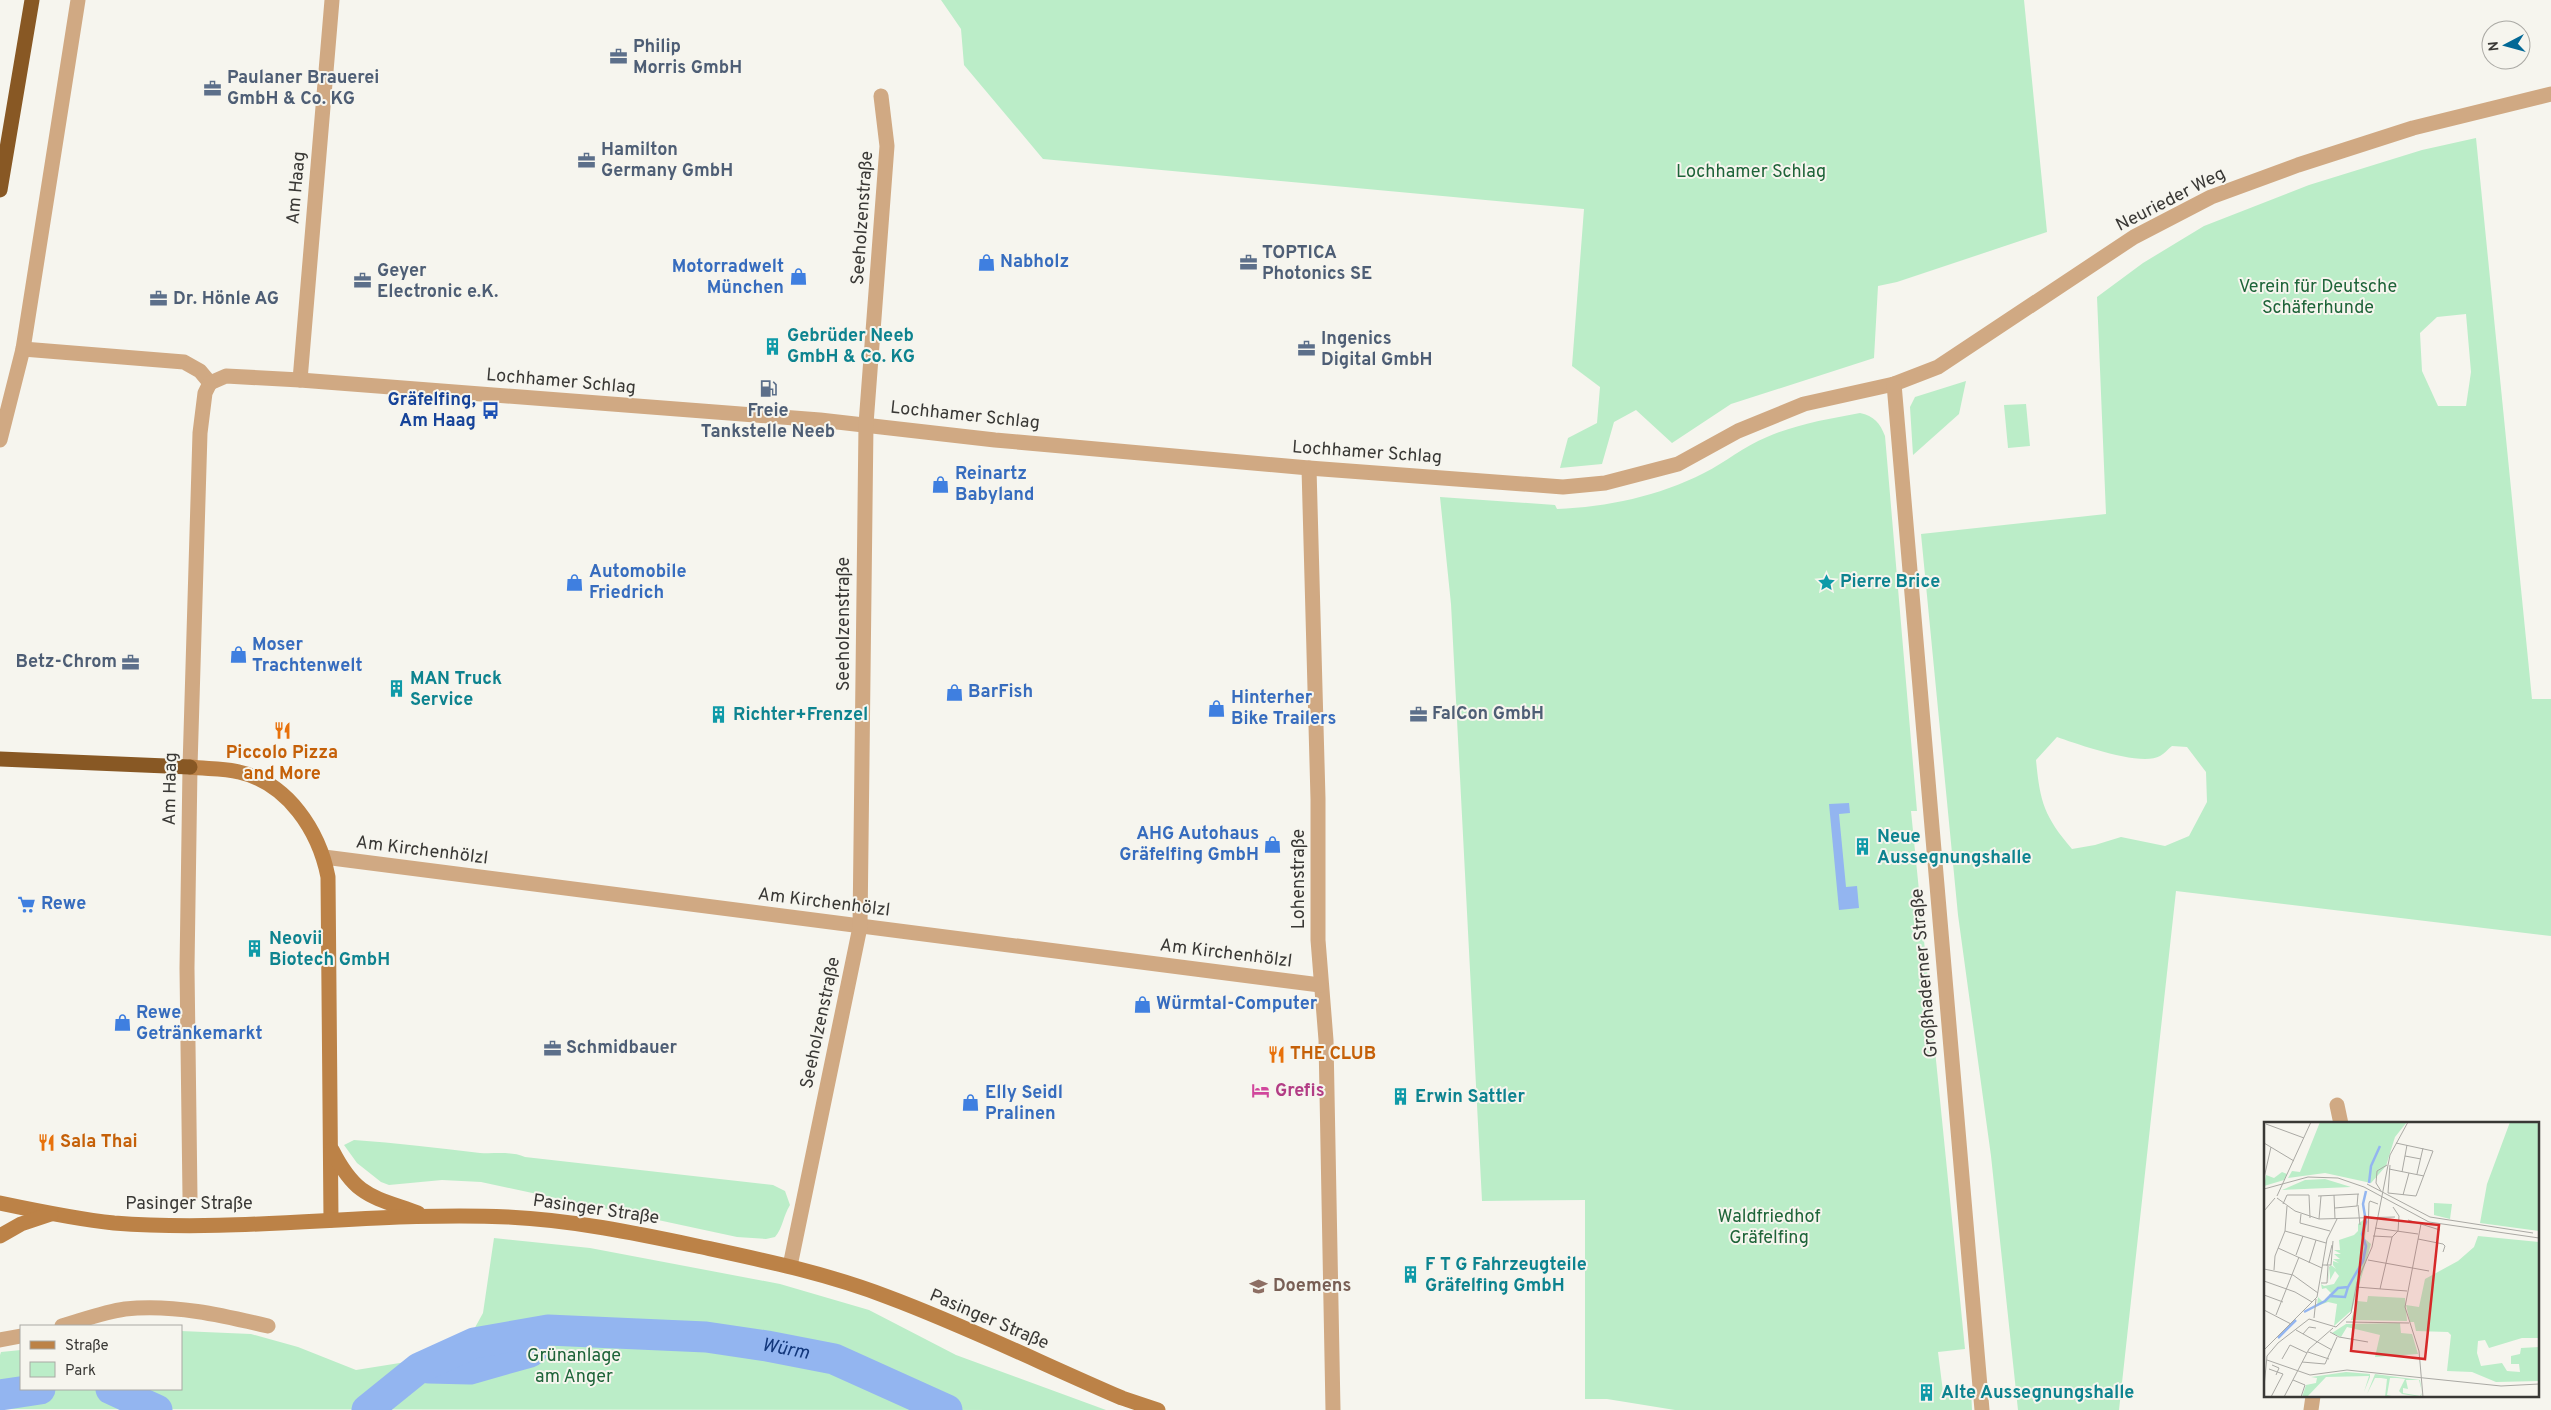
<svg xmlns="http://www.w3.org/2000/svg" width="2551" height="1410" viewBox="0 0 2551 1410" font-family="Overpass,sans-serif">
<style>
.green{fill:#bbedc8;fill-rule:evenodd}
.water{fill:#93b5f0}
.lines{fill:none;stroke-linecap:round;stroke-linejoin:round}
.river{stroke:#93b5f0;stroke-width:31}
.street{stroke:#d0a983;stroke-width:15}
.secondary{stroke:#bc8247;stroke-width:15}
.highway{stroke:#885824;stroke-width:15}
.labels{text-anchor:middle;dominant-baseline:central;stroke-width:4;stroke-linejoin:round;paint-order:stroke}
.service-label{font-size:18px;font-weight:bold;fill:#4e5e75;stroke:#f6f5ee;text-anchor:start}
.park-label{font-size:18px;fill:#1e6439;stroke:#f6f5ee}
.street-label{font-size:18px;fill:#393835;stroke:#f6f5ee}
.shop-label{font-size:18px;font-weight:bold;fill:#366cbe;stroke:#f6f5ee;text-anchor:start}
.culture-label{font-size:18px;font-weight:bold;fill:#0d838f;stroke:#f6f5ee;text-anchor:start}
.transit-label{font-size:18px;font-weight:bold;fill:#164399;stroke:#f6f5ee;text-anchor:end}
.food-label{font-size:18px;font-weight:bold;fill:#c56008;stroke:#f6f5ee;text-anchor:start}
.hotel-label{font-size:18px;font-weight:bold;fill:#b23c85;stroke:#f6f5ee;text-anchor:start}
.education-label{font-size:18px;font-weight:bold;fill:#785e54;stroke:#f6f5ee;text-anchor:start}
.water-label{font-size:19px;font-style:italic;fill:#13387c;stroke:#f6f5ee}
.inset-river{fill:none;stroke:#93b5f0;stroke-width:2.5}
.inset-road{fill:none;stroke:#aaa9a4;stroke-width:1}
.view{fill:#d62828;fill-opacity:0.15;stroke:#d62828;stroke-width:2.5}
.inset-edge{fill:none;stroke:#393835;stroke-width:2.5}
</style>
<rect width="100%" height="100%" fill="#f6f5ee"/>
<g class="green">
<polygon points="941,0 2024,0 2047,232 1897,282 1878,286 1874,358 1731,404 1672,443 1636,410 1614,422 1602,464 1560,468 1568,438 1597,423 1600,387 1572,366 1584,209 1043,159 964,65 961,29"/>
<path d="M 2476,138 L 2532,699 L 2551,699 L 2551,936 L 2176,891 L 2119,1410 L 2018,1410 L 1991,1156 L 1958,915 L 1921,534 L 2106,514 L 2097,297 L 2143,263 L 2204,226 L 2309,185 L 2422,150 ZM 2466,314 L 2471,372 L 2466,406 L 2438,406 L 2422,371 L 2420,333 L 2437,317 ZM 2057,737 C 2077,744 2141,767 2160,756 C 2164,754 2168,749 2172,746 L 2187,747 L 2206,772 L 2207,802 L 2189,836 L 2165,846 L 2121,837 L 2095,845 L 2072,849 C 2044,816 2040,802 2036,760 Z"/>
<polygon points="1966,381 1959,414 1913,455 1910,407 1915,397"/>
<polygon points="2026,404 2030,446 2008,448 2004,405"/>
<path d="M 1860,413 C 1874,416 1880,423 1885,436 L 1917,811 L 1911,811 L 1965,1349 L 1938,1352 L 1943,1392 L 1971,1389 L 1972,1410 L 1675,1410 L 1607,1399 L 1585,1399 L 1585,1200 L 1482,1201 L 1451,604 L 1440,497 L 1555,505 L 1557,509 C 1607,507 1659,496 1704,473 C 1726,462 1744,446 1767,437 C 1797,424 1828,419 1860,413 Z"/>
<path d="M 354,1140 C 396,1143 438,1148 480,1153 C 495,1154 511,1151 525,1157 L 773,1185 L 785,1191 L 790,1205 C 783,1216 783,1228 775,1237 L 766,1239 L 737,1237 L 481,1182 L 442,1180 L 389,1185 L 381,1182 L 357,1163 L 344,1145 Z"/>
<polygon points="494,1238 590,1248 780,1284 869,1310 956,1355 1106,1410 6,1409 0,1385 0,1355 1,1352 21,1350 21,1389 181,1389 181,1331 251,1334 298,1347 356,1370 406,1362 472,1333 483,1313"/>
</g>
<polygon class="water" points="1849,803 1850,813 1839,814 1846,887 1857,886 1859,908 1839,910 1829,804"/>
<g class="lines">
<g class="river">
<polyline points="429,1368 470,1369 530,1352 533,1349"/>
<polyline points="111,1389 157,1410"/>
<polyline points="0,1395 40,1389"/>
<path id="s1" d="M 367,1410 L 419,1368 L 474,1343 L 548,1330 L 706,1337 L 767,1346 L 834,1359 L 947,1410"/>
</g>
<g class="street">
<polyline points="23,349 184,362 200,371 210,383"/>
<polyline points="300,380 332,0"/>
<polyline points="210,383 226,376 300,380 820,420 995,440 1309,468 1563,487 1605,483 1678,464 1738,431 1804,404 1894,384 1938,367 2134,237 2211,197 2298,165 2413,128 2551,94"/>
<polyline points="1894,384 1982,1410"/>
<polyline points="0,440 23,349 78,0"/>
<polyline points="1309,468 1318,799 1318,940 1326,1040 1333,1410"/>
<polyline points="324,857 1320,985"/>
<polyline points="2337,1105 2341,1124"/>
<polyline points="190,1197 187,968 190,767 200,433 205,393 210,383"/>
<polyline points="790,1266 860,927 866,424 887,146 881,96"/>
<path d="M 62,1326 C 83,1320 104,1312 125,1309 C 174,1304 221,1315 268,1326"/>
<polyline points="0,1340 21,1336"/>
<polyline points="2311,1410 2313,1396"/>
</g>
<g class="secondary">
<path d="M 190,767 C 206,769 224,768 239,772 C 288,783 319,831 328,877 L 331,1220"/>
<path d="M 332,1150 C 356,1197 371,1196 418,1213"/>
<path d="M 0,1203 C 38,1211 76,1219 114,1223 C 245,1233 377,1211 508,1217 C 572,1220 635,1233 697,1246 C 762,1260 826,1273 888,1297 C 966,1326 1045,1365 1122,1398 L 1158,1410"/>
<polyline points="0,1236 21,1224 51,1214"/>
</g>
<g class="highway">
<polyline points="0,190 32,0"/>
<polyline points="0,759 190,767"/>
</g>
</g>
<defs>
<symbol id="office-bare" viewBox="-9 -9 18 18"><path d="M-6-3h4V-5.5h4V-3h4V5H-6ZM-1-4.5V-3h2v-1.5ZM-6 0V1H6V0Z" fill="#5c6f8a" stroke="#f6f5ee" stroke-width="2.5" paint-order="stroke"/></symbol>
<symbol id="shop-bare" viewBox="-9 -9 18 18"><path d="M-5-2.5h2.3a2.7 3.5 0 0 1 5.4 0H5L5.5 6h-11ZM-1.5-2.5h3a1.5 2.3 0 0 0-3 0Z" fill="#3f7fe0" stroke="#f6f5ee" stroke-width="2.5" paint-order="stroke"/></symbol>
<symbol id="building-bare" viewBox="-9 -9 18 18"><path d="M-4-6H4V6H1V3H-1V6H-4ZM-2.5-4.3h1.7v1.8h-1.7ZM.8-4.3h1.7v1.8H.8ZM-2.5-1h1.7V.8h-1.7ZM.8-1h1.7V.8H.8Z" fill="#0f9aa8" stroke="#f6f5ee" stroke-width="2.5" paint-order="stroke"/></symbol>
<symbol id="fuel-bare" viewBox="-9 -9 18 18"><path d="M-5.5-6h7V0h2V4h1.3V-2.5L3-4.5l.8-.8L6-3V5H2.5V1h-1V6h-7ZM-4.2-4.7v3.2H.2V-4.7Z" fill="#5c6f8a" stroke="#f6f5ee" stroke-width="2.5" paint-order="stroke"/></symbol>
<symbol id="bus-bare" viewBox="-9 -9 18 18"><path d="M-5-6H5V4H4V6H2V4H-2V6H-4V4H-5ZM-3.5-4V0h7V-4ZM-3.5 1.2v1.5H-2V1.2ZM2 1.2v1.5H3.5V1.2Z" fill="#1a4fb4" stroke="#f6f5ee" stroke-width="2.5" paint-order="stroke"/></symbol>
<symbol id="sight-bare" viewBox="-9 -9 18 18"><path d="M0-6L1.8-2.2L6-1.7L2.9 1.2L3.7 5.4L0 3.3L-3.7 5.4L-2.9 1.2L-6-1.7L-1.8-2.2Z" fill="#0f9aa8" stroke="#f6f5ee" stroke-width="2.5" paint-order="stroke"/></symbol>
<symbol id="restaurant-bare" viewBox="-9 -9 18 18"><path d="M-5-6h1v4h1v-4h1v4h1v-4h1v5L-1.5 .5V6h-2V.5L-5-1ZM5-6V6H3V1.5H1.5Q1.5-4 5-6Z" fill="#e8710a" stroke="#f6f5ee" stroke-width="2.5" paint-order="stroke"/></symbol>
<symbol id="supermarket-bare" viewBox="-9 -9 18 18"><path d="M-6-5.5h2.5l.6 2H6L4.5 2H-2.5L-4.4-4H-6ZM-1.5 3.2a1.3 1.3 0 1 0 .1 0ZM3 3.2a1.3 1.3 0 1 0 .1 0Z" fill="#3f7fe0" stroke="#f6f5ee" stroke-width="2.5" paint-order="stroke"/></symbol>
<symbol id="hotel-bare" viewBox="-9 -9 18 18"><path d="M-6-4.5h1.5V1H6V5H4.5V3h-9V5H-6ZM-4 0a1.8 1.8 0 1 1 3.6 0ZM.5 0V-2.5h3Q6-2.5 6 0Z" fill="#d1479c" stroke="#f6f5ee" stroke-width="2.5" paint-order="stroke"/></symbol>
<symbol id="university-bare" viewBox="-9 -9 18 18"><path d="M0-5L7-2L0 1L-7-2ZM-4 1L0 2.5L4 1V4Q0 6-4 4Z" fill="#8d6e63" stroke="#f6f5ee" stroke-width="2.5" paint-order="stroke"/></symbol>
</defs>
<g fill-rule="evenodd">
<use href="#office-bare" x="606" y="44" width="25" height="25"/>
<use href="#office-bare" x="200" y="76" width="25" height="25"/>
<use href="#office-bare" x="574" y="148" width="25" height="25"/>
<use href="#shop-bare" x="974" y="250" width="25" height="25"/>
<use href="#office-bare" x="1236" y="250" width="25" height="25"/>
<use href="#shop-bare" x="786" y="264" width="25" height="25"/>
<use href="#office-bare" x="350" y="268" width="25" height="25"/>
<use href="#office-bare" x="146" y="286" width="25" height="25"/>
<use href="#building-bare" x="760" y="334" width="25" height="25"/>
<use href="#office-bare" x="1294" y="336" width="25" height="25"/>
<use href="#fuel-bare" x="756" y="376" width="25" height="25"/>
<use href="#bus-bare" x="478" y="398" width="25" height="25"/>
<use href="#shop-bare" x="928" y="472" width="25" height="25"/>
<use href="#shop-bare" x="562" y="570" width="25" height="25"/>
<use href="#sight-bare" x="1814" y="570" width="25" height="25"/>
<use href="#shop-bare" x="226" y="642" width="25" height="25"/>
<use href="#office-bare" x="118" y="650" width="25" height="25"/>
<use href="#building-bare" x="384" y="676" width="25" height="25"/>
<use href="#shop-bare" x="942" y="680" width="25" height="25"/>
<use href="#shop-bare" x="1204" y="696" width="25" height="25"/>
<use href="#office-bare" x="1406" y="702" width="25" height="25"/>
<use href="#building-bare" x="706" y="702" width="25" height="25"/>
<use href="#restaurant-bare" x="270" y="718" width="25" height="25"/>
<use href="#shop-bare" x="1260" y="832" width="25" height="25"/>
<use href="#building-bare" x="1850" y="834" width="25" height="25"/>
<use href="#supermarket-bare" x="14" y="892" width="25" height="25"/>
<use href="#building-bare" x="242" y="936" width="25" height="25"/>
<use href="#shop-bare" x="1130" y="992" width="25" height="25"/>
<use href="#shop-bare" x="110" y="1010" width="25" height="25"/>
<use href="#office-bare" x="540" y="1036" width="25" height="25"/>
<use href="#restaurant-bare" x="1264" y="1042" width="25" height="25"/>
<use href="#hotel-bare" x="1248" y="1078" width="25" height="25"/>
<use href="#building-bare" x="1388" y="1084" width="25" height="25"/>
<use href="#shop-bare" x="958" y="1090" width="25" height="25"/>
<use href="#restaurant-bare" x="34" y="1130" width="25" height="25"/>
<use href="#building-bare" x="1398" y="1262" width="25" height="25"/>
<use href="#university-bare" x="1246" y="1274" width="25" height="25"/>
<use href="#building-bare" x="1914" y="1380" width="25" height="25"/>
</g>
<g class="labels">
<g class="service-label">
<text x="633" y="47">Philip<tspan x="633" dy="21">Morris GmbH</tspan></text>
<text x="227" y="78">Paulaner Brauerei<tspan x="227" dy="21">GmbH &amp; Co. KG</tspan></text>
<text x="601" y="150">Hamilton<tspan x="601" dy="21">Germany GmbH</tspan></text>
<text x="1262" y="253">TOPTICA<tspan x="1262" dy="21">Photonics SE</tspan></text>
<text x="377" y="271">Geyer<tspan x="377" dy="21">Electronic e.K.</tspan></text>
<text x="173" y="299">Dr. Hönle AG</text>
<text x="1321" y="339">Ingenics<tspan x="1321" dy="21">Digital GmbH</tspan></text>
<text x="768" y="411" text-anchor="middle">Freie<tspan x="768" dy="21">Tankstelle Neeb</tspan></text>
<text x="117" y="662" text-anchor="end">Betz-Chrom</text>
<text x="1432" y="714">FalCon GmbH</text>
<text x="566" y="1048">Schmidbauer</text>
</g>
<g class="park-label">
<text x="1751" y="172">Lochhamer Schlag</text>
<text x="2318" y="287">Verein für Deutsche<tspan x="2318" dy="21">Schäferhunde</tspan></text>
<text x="1769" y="1217">Waldfriedhof<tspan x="1769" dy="21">Gräfelfing</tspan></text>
<text x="574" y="1356">Grünanlage<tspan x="574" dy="21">am Anger</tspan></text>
</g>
<g class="street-label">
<text transform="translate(297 188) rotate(-85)">Am Haag</text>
<text transform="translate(2171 200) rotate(-27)">Neurieder Weg</text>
<text transform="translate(863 218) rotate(-86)">Seeholzenstraße</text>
<text transform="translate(561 382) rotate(5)">Lochhamer Schlag</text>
<text transform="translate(965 416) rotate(6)">Lochhamer Schlag</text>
<text transform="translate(1367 453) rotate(4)">Lochhamer Schlag</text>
<text transform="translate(844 624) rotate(-90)">Seeholzenstraße</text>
<text transform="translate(171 789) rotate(-89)">Am Haag</text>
<text transform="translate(422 851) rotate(7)">Am Kirchenhölzl</text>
<text transform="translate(1299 879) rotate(-90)">Lohenstraße</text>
<text transform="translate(824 903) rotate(7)">Am Kirchenhölzl</text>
<text transform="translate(1226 954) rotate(7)">Am Kirchenhölzl</text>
<text transform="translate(1925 973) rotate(-95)">Großhaderner Straße</text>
<text transform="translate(821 1023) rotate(-78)">Seeholzenstraße</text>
<text x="189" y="1204">Pasinger Straße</text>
<text transform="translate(596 1210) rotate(8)">Pasinger Straße</text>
<text transform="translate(989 1320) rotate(23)">Pasinger Straße</text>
</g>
<g class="shop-label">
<text x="1000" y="262">Nabholz</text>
<text x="784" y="267" text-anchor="end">Motorradwelt<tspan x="784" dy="21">München</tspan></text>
<text x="955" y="474">Reinartz<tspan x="955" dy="21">Babyland</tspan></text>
<text x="589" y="572">Automobile<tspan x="589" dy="21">Friedrich</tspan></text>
<text x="252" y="645">Moser<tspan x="252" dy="21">Trachtenwelt</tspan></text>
<text x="968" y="692">BarFish</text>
<text x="1231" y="698">Hinterher<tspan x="1231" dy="21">Bike Trailers</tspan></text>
<text x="1259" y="834" text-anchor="end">AHG Autohaus<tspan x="1259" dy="21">Gräfelfing GmbH</tspan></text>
<text x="41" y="904">Rewe</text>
<text x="1156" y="1004">Würmtal-Computer</text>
<text x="136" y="1013">Rewe<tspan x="136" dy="21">Getränkemarkt</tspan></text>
<text x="985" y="1093">Elly Seidl<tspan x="985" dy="21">Pralinen</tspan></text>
</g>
<g class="culture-label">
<text x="787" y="336">Gebrüder Neeb<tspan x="787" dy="21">GmbH &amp; Co. KG</tspan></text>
<text x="1840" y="582">Pierre Brice</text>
<text x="410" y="679">MAN Truck<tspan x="410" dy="21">Service</tspan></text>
<text x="733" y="715">Richter+Frenzel</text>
<text x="1877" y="837">Neue<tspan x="1877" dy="21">Aussegnungshalle</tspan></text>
<text x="269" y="939">Neovii<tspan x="269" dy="21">Biotech GmbH</tspan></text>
<text x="1415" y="1097">Erwin Sattler</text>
<text x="1425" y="1265">F T G Fahrzeugteile<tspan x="1425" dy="21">Gräfelfing GmbH</tspan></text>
<text x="1941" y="1393">Alte Aussegnungshalle</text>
</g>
<g class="transit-label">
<text x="476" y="400">Gräfelfing,<tspan x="476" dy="21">Am Haag</tspan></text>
</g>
<g class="food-label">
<text x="282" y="753" text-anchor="middle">Piccolo Pizza<tspan x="282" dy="21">and More</tspan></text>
<text x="1290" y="1054">THE CLUB</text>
<text x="60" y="1142">Sala Thai</text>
</g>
<g class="hotel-label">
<text x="1275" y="1091">Grefis</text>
</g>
<g class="education-label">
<text x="1273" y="1286">Doemens</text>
</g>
<g class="water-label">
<text stroke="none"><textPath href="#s1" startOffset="441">Würm</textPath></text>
</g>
</g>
<g transform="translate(2264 1122)">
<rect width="275" height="275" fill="#f6f5ee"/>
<path d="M 56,0 L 143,0 L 131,15 L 122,44 L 107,61 L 61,51 L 24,56 L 28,49 L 36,50 ZM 246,0 L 275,0 L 275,109 L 216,101 L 223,62 ZM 18,50 L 23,52 L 20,58 L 0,64 L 2,53 L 10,56 ZM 61,57 L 87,65 L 18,68 L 41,58 ZM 170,81 L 188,82 L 186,97 L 170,93 ZM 103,95 L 101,117 L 107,122 L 88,188 L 70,204 L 73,182 L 64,180 L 53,184 L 54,175 L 59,180 L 67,171 L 62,166 L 58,167 L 57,162 L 60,164 L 70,162 L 75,154 L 71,149 L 66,158 L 66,146 L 64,161 L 65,145 L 67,143 L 72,147 L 69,143 L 69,139 L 75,141 L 69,137 L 76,137 L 70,132 L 77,132 L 70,128 L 76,128 L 75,118 L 90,113 L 94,109 L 94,102 ZM 214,114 L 275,120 L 275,216 L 258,216 L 225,226 L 221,218 L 214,219 L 213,231 L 217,244 L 238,241 L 243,249 L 256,250 L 255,242 L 247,242 L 247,234 L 256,232 L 257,226 L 275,225 L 275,259 L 232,260 L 208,250 L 183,249 L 187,213 L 184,210 L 152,209 L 150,200 L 146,200 L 142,183 L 155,185 L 161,157 L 194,139 L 210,125 ZM 104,174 L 141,176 L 143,199 L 87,198 L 93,179 L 103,180 ZM 136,201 L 137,211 L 148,212 L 154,232 L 111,235 L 116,213 L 83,205 L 77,215 L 68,211 L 82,202 ZM 82,250 L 106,252 L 106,255 L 100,270 L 105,254 L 62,255 L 43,275 L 38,275 L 42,263 L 52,261 L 53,256 L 47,255 ZM 111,252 L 156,258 L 158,270 L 155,258 L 142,258 L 144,267 L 139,266 L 139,271 L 156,274 L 158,271 L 157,274 L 157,275 L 138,272 L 135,269 L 141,257 L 133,256 L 126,256 L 123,273 L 132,275 L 121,275 L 123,257 L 117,256 L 111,256 L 103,272 Z" fill="#bbedc8"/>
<path class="inset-river" d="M 105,61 L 107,44 L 116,24M 65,174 L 81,175 L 84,165M 40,190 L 61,179 L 74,166 L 84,165 L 99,139 L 102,124 L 98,112 L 102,100 L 99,82 L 102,69M 14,216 L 32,198"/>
<path class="inset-road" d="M 2,2 L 40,16M 0,21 L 30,39M 141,34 L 157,37M 126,43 L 124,71 L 152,74 L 169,29 L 132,21M 125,47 L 160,54M 138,50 L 143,23M 153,52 L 159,26M 0,56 L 7,25M 103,62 L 166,95 L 269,111M 0,67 L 44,55 L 74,56 L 100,65 L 165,100 L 275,116M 117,69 L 112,61 L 113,49 L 123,43M 70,73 L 71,97M 139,73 L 145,51M 13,74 L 47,0M 54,74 L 95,72M 13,76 L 31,89 L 55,97 L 131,95M 19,82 L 23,73 L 45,73 L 46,96M 94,83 L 96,103M 23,84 L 21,109 L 62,121M 129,85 L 135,94 L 134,109M 71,86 L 93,84 L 94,72M 0,89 L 11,76M 37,92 L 36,101 L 66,109M 55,97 L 57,74M 144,98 L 176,108M 157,102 L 141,185 L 155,229 L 159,275M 111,106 L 154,112M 104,110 L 105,81 L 106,79 L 114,82M 109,114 L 128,115 L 134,109M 154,117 L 179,122 L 181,124 L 179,130M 14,126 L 58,146M 32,133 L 39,114M 104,138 L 165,149M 0,141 L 0,162M 45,141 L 52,118M 58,143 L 67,143 L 69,119M 63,144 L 68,123M 0,147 L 29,153 L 54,171M 10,148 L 11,134 L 21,109M 0,159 L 31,170 L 48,180M 57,161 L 63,161 L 64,144M 92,165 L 143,169M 116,167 L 128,115M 0,173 L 19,180M 0,188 L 27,202M 12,193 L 35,135M 50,196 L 52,177M 82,200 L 145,201M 32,208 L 68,228M 66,210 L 75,215 L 104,220M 39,212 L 45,205 L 52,206M 0,228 L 53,175 L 63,117 L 73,97M 44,230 L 65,237M 18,237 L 26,223 L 43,231M 3,238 L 46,253 L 83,248 L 237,264 L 275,262M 38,240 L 61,242 L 73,215M 8,243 L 15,246 L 12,253M 5,247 L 19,252 L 7,275M 29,258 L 41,263 L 37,275M 0,265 L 3,234 L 14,221 L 45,197 L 72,205 L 87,191 L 93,160 L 108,125 L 126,33 L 144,0M 20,275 L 45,227 L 69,206"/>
<path class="view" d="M 101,95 L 175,103 L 161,237 L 87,229 Z"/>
<rect width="275" height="275" class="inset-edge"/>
</g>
<rect x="20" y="1325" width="162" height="65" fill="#f6f5ee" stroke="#aaa9a4"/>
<rect x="30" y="1341" width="25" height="8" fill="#bc8247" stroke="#aaa9a4"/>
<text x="65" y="1350" font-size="15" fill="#393835">Straße</text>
<rect x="30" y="1362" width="25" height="15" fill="#bbedc8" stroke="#aaa9a4"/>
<text x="65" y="1375" font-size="15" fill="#393835">Park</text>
<g transform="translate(2506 45) rotate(264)"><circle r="24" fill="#f6f5ee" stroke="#aaa9a4"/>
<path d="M0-4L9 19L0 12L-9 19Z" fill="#026896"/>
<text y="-8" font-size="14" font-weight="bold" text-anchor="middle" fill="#393835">N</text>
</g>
</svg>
